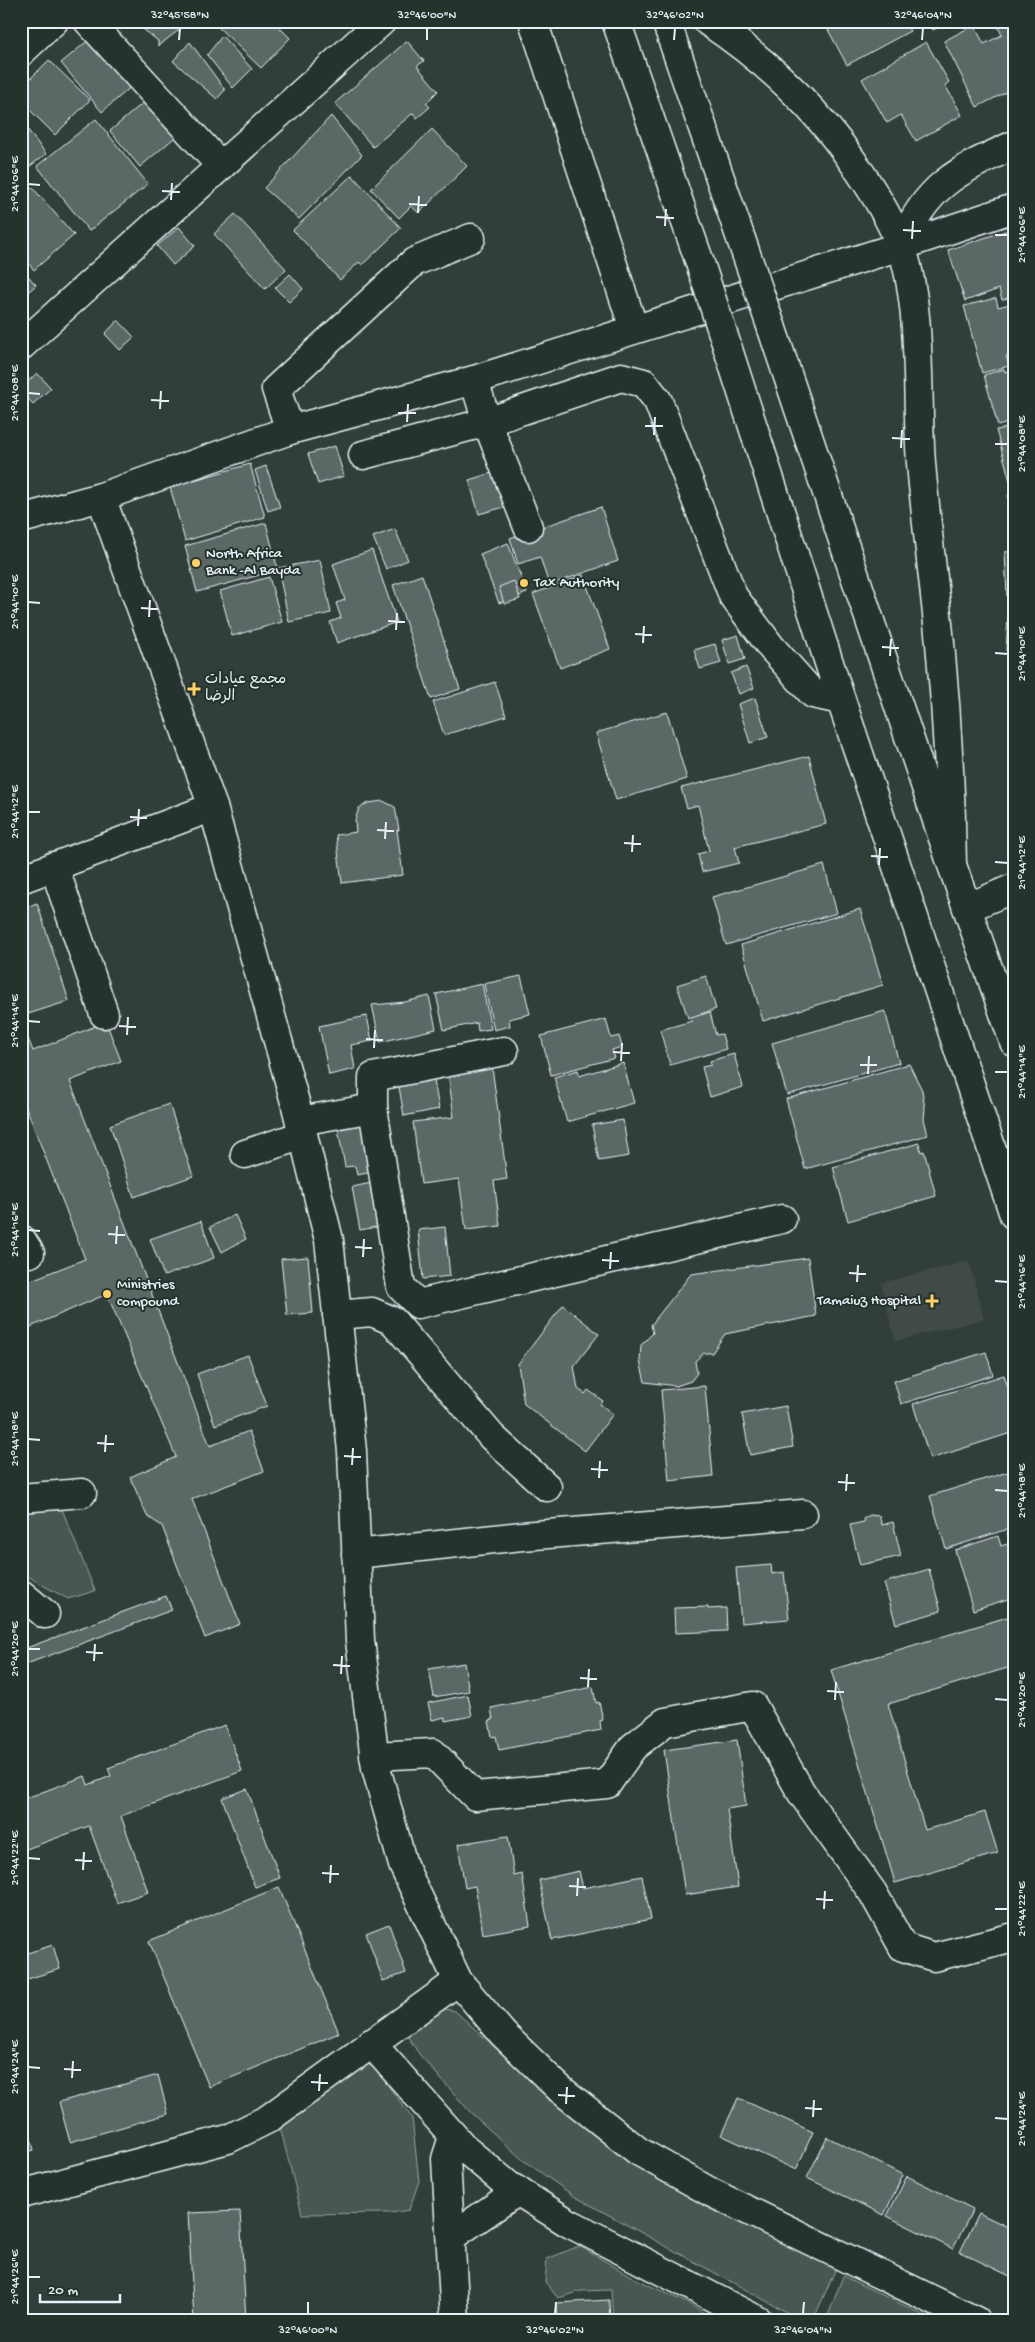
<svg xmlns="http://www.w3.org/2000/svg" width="1035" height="2342" viewBox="0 0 1035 2342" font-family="'Gochi Hand','Playpen Sans Arabic',sans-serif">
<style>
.built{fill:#3f4b46}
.green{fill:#495651;stroke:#98a4a4}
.building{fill:#5c6865;stroke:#e8f1f8}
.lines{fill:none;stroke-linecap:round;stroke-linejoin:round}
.minor-casing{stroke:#e8f1f8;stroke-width:31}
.highway-casing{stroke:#e8f1f8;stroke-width:31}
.minor{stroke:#26332d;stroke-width:28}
.highway{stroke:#26332d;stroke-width:28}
.highway-bridge-casing{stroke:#e8f1f8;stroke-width:31;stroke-linecap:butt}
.highway-bridge{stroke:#26332d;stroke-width:28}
.ticks{fill:none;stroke:#e8f1f8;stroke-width:2}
.poi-dot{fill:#ffd166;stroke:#26332d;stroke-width:2}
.labels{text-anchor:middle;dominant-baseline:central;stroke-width:4;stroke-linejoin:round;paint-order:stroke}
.poi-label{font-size:15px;fill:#e8f1f8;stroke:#26332d;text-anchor:start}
.neatline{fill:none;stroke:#e8f1f8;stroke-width:2}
.ticks-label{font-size:12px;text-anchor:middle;fill:#e8f1f8}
</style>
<rect width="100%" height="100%" fill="#323e39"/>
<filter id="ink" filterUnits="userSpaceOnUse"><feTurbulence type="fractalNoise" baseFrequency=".02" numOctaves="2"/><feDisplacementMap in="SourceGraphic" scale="10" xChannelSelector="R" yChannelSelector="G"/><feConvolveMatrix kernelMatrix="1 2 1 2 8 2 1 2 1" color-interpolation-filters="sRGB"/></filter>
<g filter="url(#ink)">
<polygon class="built" points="969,1261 984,1319 895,1341 881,1283"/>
<g class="green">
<polygon points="57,1497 95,1591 68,1599 37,1582 21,1571 21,1498"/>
<polygon points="436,2007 455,2011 560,2106 617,2149 836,2268 813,2321 803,2321 574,2196 523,2160 471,2113 419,2054 403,2029"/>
<polygon points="357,2059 375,2068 412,2118 419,2181 409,2210 391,2213 302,2214 278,2119"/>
<polygon points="579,2246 634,2278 691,2305 717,2321 613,2321 611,2290 581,2291 558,2298 545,2282 547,2259"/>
<polygon points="843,2276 936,2321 826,2321"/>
</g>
<g class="building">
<polygon points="133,21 191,21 158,46 158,41"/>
<polygon points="218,21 273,21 290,38 261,68 215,24"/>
<polygon points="835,21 904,21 910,31 847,65 826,26"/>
<polygon points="929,21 951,21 933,30"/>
<polygon points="995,21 1014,21 1014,88 977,107 944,41 974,25 984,44 1002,35"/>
<polygon points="222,36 252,69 233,88 207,55"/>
<polygon points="91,38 132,86 102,112 61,63"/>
<polygon points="407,41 424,61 417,66 438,91 426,103 430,107 417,118 413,113 373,147 335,103"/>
<polygon points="190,42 225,90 217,99 173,61"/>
<polygon points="926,42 949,82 945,85 962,115 916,141 901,115 887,123 862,79"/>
<polygon points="49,60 90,100 55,135 21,101 21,88"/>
<polygon points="151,96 181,132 140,167 110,131"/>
<polygon points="331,116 362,155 299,219 264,188"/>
<polygon points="96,119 148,184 89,231 37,166"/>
<polygon points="21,121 46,154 21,173"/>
<polygon points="432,129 467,166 419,213 411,206 399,218 371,189"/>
<polygon points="352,175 401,228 362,265 359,262 340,280 293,230"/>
<polygon points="32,187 74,235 34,270 21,255 21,196"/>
<polygon points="235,214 286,269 265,289 214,234"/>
<polygon points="179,227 195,246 173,265 157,246"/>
<polygon points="1014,228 1014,296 1002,300 999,289 965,301 948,250"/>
<polygon points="21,268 36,285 21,298"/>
<polygon points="290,274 303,289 289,302 275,288"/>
<polygon points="996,298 998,307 1014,303 1014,354 1006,356 1009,366 982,373 964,306"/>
<polygon points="118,320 134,337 120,350 105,334"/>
<polygon points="1004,369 1005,372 1014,369 1014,421 998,426 984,375"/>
<polygon points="37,373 51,388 33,404 21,391 21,388"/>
<polygon points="1014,427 1014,480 1010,481 996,430"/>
<polygon points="335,446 344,476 318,484 308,454"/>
<polygon points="250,464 265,517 185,541 170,487"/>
<polygon points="266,466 280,507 268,511 255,470"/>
<polygon points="498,471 508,506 479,514 469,480"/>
<polygon points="1014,493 1014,520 1008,495"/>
<polygon points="601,507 618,561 549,585 540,557 518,564 510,538"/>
<polygon points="266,523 278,570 197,592 185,546"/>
<polygon points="395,529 408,560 386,569 373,537"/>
<polygon points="508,543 527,593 499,603 480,554"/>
<polygon points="372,550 397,622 337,643 330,622 341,618 336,603 345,600 333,564"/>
<polygon points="1014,551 1014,595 1007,597 1005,552"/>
<polygon points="320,560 331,613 289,622 278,568"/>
<polygon points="422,575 460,689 431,699 393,585"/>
<polygon points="583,575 610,649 560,668 533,594"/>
<polygon points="269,577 282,622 232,636 220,591"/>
<polygon points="514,581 520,599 504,604 499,587"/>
<polygon points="1014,613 1014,648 1006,651 1008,616"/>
<polygon points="738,635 745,659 729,664 722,640"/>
<polygon points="715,644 721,663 700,669 694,650"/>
<polygon points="1014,657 1014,681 1007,660"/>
<polygon points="746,667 754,688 739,694 731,673"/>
<polygon points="495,682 506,716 444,735 433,702"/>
<polygon points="755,698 768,737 750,743 738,704"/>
<polygon points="667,712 687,779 616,800 596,733"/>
<polygon points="809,756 826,824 735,847 739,863 702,872 698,854 709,851 698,805 687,808 681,788"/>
<polygon points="383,801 395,807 399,830 397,830 403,875 342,883 336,835 356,832 355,820 359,808 368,803"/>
<polygon points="824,865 837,913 726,945 712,897"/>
<polygon points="37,903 69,1001 25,1015 21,1005 21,909"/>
<polygon points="860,909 883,985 763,1021 741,945"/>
<polygon points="521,976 530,1014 509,1019 510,1026 494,1030 484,984"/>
<polygon points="706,976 716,1009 688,1018 677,985"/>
<polygon points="482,984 491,1029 478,1031 477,1023 444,1030 436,994"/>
<polygon points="429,996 436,1029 380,1042 372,1005 405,1002"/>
<polygon points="885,1011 899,1063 787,1095 772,1043"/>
<polygon points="710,1012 716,1035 722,1034 726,1049 670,1065 660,1030 692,1021 691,1018"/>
<polygon points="367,1016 372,1041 351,1045 355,1069 329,1075 319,1026"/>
<polygon points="606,1019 611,1038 619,1036 622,1047 612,1050 615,1058 551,1075 541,1036"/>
<polygon points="21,1021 33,1051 106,1022 121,1061 70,1081 210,1446 249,1431 264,1471 192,1499 240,1624 205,1638 162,1526 147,1516 130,1477 176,1457 107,1294 21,1331 21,1284 85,1259 24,1102 21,1103"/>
<polygon points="734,1054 743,1087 710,1097 702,1067 711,1065 710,1061"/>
<polygon points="623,1063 634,1103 567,1122 554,1077 578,1070 579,1076"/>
<polygon points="909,1064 922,1090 925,1109 924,1119 928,1135 805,1169 786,1099"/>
<polygon points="492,1067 507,1179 494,1181 500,1226 466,1230 459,1179 421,1184 413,1122 454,1117 448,1073"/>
<polygon points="433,1075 439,1109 404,1116 398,1081"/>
<polygon points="169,1104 193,1176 134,1197 110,1125"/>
<polygon points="623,1120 629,1156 599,1161 592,1125"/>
<polygon points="373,1123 382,1170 357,1175 355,1166 345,1167 338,1129"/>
<polygon points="919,1143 921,1152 924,1151 936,1196 848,1221 833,1167"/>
<polygon points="381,1181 387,1225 360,1230 352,1187"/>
<polygon points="235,1215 246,1239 222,1252 210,1227"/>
<polygon points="201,1221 214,1258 164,1276 150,1239"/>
<polygon points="445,1227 450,1276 423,1279 418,1230"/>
<polygon points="308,1257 313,1313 287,1315 281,1259"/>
<polygon points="808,1258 816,1316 725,1334 712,1353 704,1353 695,1361 697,1373 691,1381 676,1386 645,1382 640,1361 641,1345 653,1333 651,1325 691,1274"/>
<polygon points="563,1305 599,1334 574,1366 578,1389 585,1394 588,1390 603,1401 600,1404 613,1414 585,1451 524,1404 518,1364"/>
<polygon points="986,1352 993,1375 901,1404 894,1381"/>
<polygon points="248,1355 267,1406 215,1425 197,1374"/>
<polygon points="1004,1375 1014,1407 1014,1432 930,1459 913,1404"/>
<polygon points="705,1386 713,1476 669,1481 661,1390"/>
<polygon points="786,1406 793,1447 750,1455 742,1414"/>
<polygon points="1014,1470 1014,1527 946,1549 930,1496"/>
<polygon points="870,1515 879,1516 882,1525 893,1522 901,1556 860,1565 850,1525 864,1522 863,1519"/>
<polygon points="1014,1531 1014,1597 973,1610 955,1550 998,1536 1001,1546 1011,1543 1007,1533"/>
<polygon points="771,1565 772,1574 784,1572 789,1619 741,1623 736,1568"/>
<polygon points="929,1569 941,1611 896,1624 884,1583"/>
<polygon points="166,1596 172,1610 21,1666 21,1650"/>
<polygon points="708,1607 708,1609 726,1608 727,1631 675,1633 674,1608"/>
<polygon points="1014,1615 1014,1666 888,1704 925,1830 985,1812 998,1853 895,1883 831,1670"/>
<polygon points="464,1663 469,1691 434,1697 429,1669"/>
<polygon points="593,1687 596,1703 599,1702 603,1720 600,1721 601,1730 499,1750 496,1736 492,1737 489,1721 493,1720 491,1708"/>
<polygon points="468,1695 472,1716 445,1721 445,1717 432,1720 428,1703"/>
<polygon points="225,1725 242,1771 121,1816 148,1892 117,1903 89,1826 21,1851 21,1800 85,1776 88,1785 111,1776 108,1768"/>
<polygon points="737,1740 746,1806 727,1809 738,1887 685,1895 664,1750"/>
<polygon points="247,1789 280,1878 255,1887 222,1798"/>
<polygon points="508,1836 514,1876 522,1874 530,1926 483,1934 475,1886 465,1888 458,1844"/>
<polygon points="579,1871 583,1888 642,1876 651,1919 552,1940 539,1880"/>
<polygon points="279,1887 339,2033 209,2087 149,1941"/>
<polygon points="389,1924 406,1973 383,1981 366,1933"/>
<polygon points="53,1945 60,1969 21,1981 21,1955"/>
<polygon points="158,2075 168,2114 70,2142 59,2102"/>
<polygon points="738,2098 813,2132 796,2170 721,2135"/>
<polygon points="24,2112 34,2150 21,2153 21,2113"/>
<polygon points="827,2137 903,2175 884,2215 807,2178"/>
<polygon points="907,2176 973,2209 953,2249 887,2216"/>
<polygon points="240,2211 246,2321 194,2321 188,2213"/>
<polygon points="979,2213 1014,2230 1014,2278 960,2252"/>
<polygon points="609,2300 610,2321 558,2321 557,2303"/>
</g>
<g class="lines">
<defs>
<g id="minor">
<polyline points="88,21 221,166"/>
<polyline points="533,21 634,329"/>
<polyline points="21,52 54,21"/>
<path d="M 901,246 C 926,185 957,171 1014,145"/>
<polyline points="21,346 382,21"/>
<polyline points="474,380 487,422 528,527"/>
<polyline points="290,430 276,389 414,262 471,238"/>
<polyline points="363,455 487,422 621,377 644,383 658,401 733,596 771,647 813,694 841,700"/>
<polyline points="101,497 213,807 295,1102 329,1240 352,1451 360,1640 376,1768 403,1865 458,1981 503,2034 560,2089 638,2151 712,2193 976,2321"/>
<polyline points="21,519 101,497 290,430 474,380 901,246 1014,208"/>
<polyline points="54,866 104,1014"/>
<polyline points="21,879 213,807"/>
<polyline points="967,908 1014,888"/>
<polyline points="373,1108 373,1077 504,1051"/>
<polyline points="300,1121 373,1108 401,1287 418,1304 782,1219"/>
<polyline points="245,1154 303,1135"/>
<polyline points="21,1239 30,1253"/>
<polyline points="337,1315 372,1312 393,1321 492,1437 547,1487"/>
<polyline points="21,1498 82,1493"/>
<polyline points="356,1554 522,1536 803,1514"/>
<polyline points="21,1594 45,1614"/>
<polyline points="374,1756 433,1753 475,1796 607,1784 633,1747 665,1722 753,1706 801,1792 873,1893 903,1947 934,1957 1014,1937"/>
<polyline points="371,2043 466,2150 508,2185 567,2222 759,2321"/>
<polyline points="453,2137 446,2159 455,2321"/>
<polyline points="21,2194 228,2139 268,2119 458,1981"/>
<polyline points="451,2237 518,2191"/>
</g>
<g id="highway">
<polyline points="616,21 698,257"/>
<polyline points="666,21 741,239"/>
<path d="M 707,21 C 772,64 824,115 866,181 C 879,201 892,223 901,246 C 923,307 916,398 921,463 C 926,523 934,582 940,643 C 947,717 951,790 952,865"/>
<polyline points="771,326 952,865 1014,1042"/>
<polyline points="727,346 841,700 1014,1215"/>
</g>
</defs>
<use href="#minor" class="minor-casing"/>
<use href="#highway" class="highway-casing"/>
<use href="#minor" class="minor"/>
<use href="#highway" class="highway"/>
<defs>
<g id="highway-bridge">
<polyline points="741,239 771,326"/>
<polyline points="698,257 727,346"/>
</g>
</defs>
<use href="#highway-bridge" class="highway-bridge-casing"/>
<use href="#highway-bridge" class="highway-bridge"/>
</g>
</g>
<path class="ticks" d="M 179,40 L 180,28M 427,40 L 427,28M 674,40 L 675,28M 922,40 L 923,28M 28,184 L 40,185M 162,191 L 180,192M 171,200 L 172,183M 409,204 L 427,205M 418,213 L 419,196M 656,217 L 674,218M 665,226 L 666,209M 903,230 L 921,231M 995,235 L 1008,235M 912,239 L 913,221M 28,393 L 40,394M 151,400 L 169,401M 160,409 L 161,391M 398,413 L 416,413M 407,422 L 408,404M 645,426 L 663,426M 654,435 L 655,417M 892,438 L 910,439M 995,444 L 1008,444M 901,448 L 902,430M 28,602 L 40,603M 141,608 L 158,609M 149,617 L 150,600M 388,621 L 405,622M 396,630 L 397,613M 635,634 L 652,635M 643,643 L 644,626M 882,647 L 899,648M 995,653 L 1008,654M 890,656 L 891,639M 28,812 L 40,812M 130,817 L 147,818M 138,826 L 139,809M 377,830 L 394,831M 385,839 L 386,822M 624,843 L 641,844M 632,852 L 633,835M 871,856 L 888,857M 995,862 L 1008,863M 879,865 L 880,848M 28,1021 L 40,1022M 119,1026 L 136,1027M 127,1035 L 128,1017M 366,1039 L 383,1040M 374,1048 L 375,1030M 613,1052 L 630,1053M 621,1061 L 622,1043M 860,1065 L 877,1065M 995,1072 L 1008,1072M 868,1074 L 869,1056M 28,1230 L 40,1231M 108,1234 L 125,1235M 116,1244 L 117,1226M 355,1247 L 372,1248M 363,1257 L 364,1239M 602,1260 L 619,1261M 610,1269 L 611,1252M 849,1273 L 866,1274M 995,1281 L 1008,1282M 857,1282 L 858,1265M 28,1439 L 40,1440M 97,1443 L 114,1444M 105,1452 L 106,1435M 344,1456 L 361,1457M 352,1465 L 353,1448M 591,1469 L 608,1470M 599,1478 L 600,1461M 838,1482 L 855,1483M 995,1490 L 1008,1491M 846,1491 L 847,1474M 28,1649 L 40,1649M 86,1652 L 103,1653M 94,1661 L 95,1644M 333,1665 L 350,1666M 341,1674 L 342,1656M 580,1678 L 597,1679M 588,1687 L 589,1669M 827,1691 L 844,1692M 995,1699 L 1008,1700M 835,1700 L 836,1682M 28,1858 L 40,1859M 75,1860 L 92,1861M 83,1870 L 84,1852M 322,1873 L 339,1874M 330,1883 L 331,1865M 569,1886 L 586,1887M 577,1896 L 578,1878M 816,1899 L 833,1900M 824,1909 L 825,1891M 995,1909 L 1008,1909M 28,2067 L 40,2068M 64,2069 L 81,2070M 72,2078 L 73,2061M 311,2082 L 328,2083M 319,2091 L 320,2074M 558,2095 L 575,2096M 566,2104 L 567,2087M 805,2108 L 822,2109M 813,2117 L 814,2100M 995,2118 L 1008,2119M 28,2277 L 40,2277M 308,2314 L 308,2302M 555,2314 L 556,2302M 803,2314 L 804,2302"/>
<g class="poi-dot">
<circle cx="196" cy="563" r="5"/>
<circle cx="524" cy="583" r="5"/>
<path d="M191.5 681.5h5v5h5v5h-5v5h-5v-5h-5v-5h5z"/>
<circle cx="107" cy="1294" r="5"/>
<path d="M929.5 1293.5h5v5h5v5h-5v5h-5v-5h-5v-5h5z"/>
</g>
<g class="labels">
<g class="poi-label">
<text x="206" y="554">North Africa<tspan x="206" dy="17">Bank -Al Bayda</tspan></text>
<text x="534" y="583">Tax Authority</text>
<text x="205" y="680">مجمع عيادات<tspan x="205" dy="17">الرضا</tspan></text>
<text x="117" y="1285">Ministries<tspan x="117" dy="17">compound</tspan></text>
<text x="921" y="1301" text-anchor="end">Tamaiuz Hospital</text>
</g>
</g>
<rect width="1035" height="2342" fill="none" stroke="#26332d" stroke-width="55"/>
<path d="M40 2294v8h80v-8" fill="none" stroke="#e8f1f8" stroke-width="2.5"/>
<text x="48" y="2294" font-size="15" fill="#e8f1f8" stroke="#26332d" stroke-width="4" paint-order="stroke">20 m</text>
<rect x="28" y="28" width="980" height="2286" class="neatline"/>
<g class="ticks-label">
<text x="180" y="18">32°45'58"N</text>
<text x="427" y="18">32°46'00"N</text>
<text x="675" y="18">32°46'02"N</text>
<text x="923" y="18">32°46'04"N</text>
<text transform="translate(14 184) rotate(-90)" y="4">21°44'06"E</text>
<text transform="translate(1021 235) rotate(-90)" y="4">21°44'06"E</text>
<text transform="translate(14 393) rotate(-90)" y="4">21°44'08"E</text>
<text transform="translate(1021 444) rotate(-90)" y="4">21°44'08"E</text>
<text transform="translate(14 602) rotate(-90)" y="4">21°44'10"E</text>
<text transform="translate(1021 654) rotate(-90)" y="4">21°44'10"E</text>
<text transform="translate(14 812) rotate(-90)" y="4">21°44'12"E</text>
<text transform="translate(1021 863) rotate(-90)" y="4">21°44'12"E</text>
<text transform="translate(14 1021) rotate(-90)" y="4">21°44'14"E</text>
<text transform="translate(1021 1072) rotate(-90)" y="4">21°44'14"E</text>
<text transform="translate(14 1230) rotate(-90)" y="4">21°44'16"E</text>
<text transform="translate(1021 1282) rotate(-90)" y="4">21°44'16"E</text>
<text transform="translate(14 1439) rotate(-90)" y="4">21°44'18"E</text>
<text transform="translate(1021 1491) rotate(-90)" y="4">21°44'18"E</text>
<text transform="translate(14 1649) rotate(-90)" y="4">21°44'20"E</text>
<text transform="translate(1021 1700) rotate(-90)" y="4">21°44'20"E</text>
<text transform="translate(14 1858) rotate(-90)" y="4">21°44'22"E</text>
<text transform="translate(1021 1909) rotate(-90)" y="4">21°44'22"E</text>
<text transform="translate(14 2067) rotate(-90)" y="4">21°44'24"E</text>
<text transform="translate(1021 2119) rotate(-90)" y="4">21°44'24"E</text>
<text transform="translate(14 2277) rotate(-90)" y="4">21°44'26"E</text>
<text x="308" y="2333">32°46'00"N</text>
<text x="555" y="2333">32°46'02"N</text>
<text x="803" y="2333">32°46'04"N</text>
</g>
</svg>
